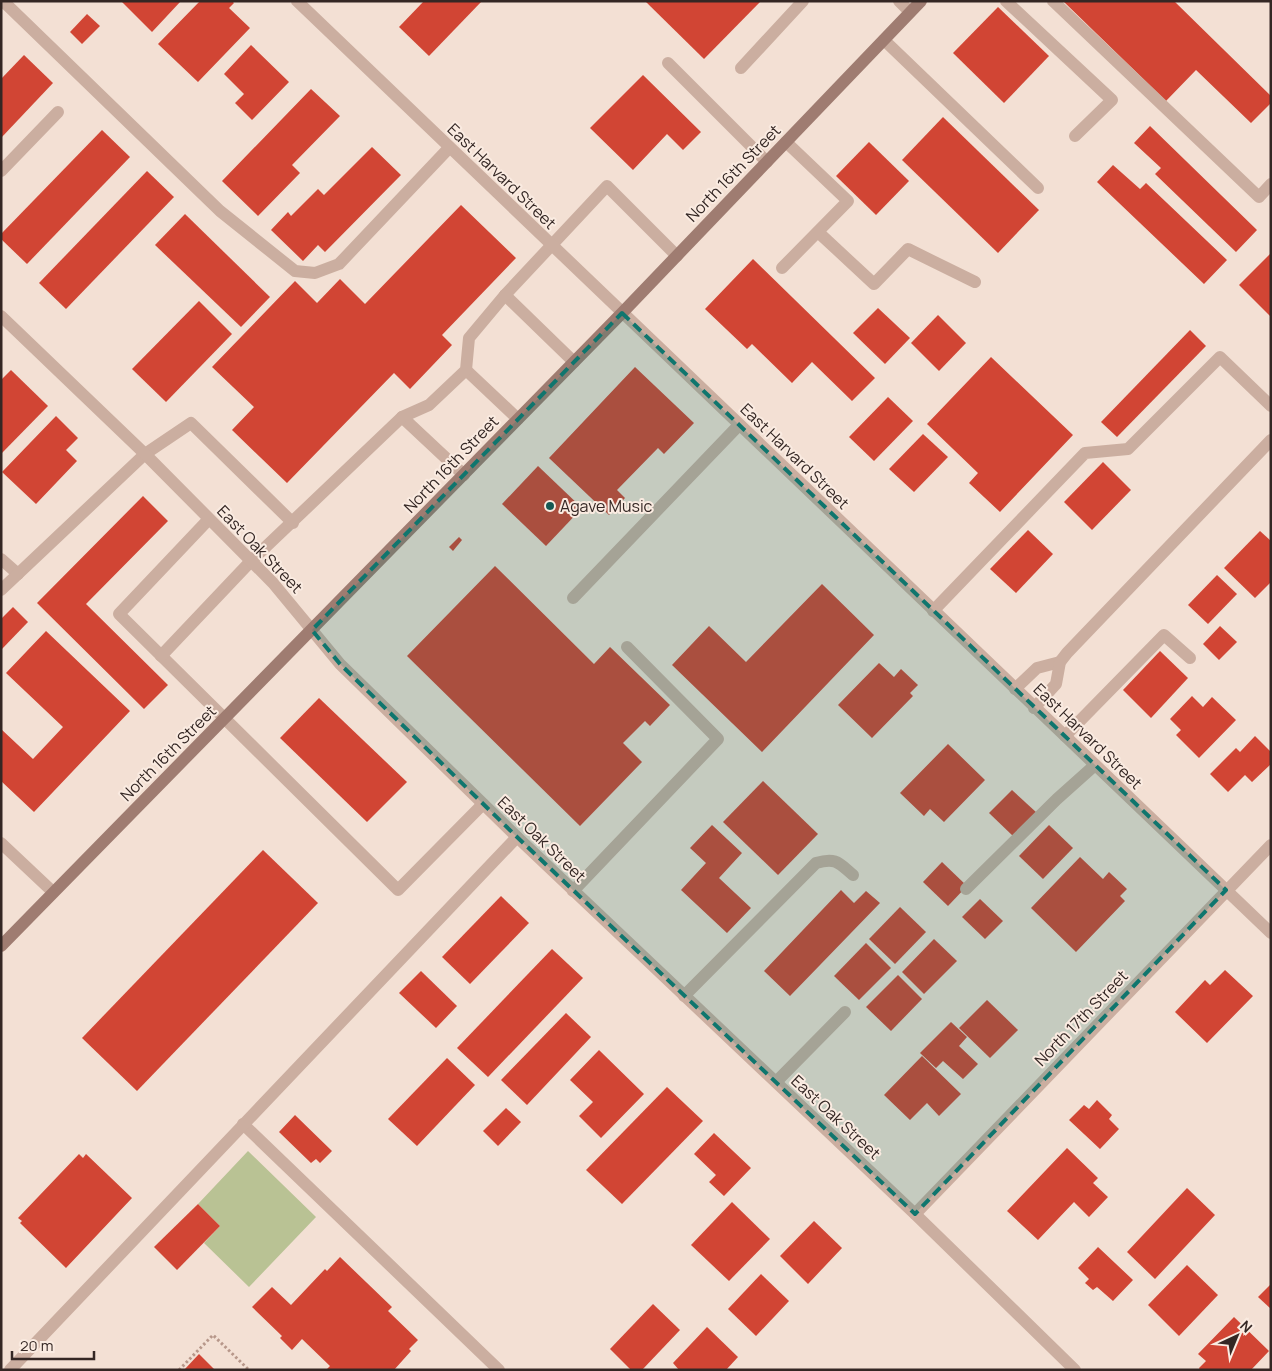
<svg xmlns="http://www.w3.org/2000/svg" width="1272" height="1371" viewBox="0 0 1272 1371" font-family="Manrope,sans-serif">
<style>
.green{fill:#b9c294}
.building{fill:#d14534}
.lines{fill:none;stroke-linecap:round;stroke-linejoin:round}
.path{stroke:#b7978a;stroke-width:3;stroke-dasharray:2.5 2.5;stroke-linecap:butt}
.lane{stroke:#cbaea0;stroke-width:12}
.street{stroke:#cbaea0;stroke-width:12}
.secondary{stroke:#9f7c71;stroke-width:12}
.marked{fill:#0f766e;fill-opacity:0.2;stroke:#0f766e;stroke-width:4;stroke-dasharray:10 6;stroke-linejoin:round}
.poi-dot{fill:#165954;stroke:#faebe1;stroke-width:2}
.labels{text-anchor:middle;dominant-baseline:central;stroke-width:4;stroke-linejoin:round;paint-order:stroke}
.street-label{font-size:16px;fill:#342724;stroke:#faebe1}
.poi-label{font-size:16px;fill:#342724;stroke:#faebe1;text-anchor:start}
</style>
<rect width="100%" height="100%" fill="#f3e0d4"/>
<polygon class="green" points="248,1151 316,1217 249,1287 204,1243 220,1226 198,1204"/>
<g class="building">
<polygon points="121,1 181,1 152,32"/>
<polygon points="200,1 232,1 234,3 229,8 250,28 198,82 158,44"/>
<polygon points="424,1 482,1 429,56 399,27"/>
<polygon points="645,1 761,1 704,59"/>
<polygon points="1063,1 1174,1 1271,96 1271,103 1251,123 1196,70 1166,101"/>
<polygon points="998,7 1049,56 1004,103 953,53"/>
<polygon points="87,14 100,26 82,44 70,32"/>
<polygon points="251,45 289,82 252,120 235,103 244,94 224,74"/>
<polygon points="24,55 53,83 1,138 1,79"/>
<polygon points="643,75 701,132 683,150 667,134 633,170 590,128"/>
<polygon points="311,89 340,116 292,165 300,173 258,216 222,181"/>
<polygon points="943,117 1039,210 998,253 902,160"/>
<polygon points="1150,126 1257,230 1236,252 1155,174 1161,168 1134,143"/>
<polygon points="102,130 130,157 27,264 1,239 1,234"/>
<polygon points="869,142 909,181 876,215 836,176"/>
<polygon points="372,147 401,175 325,252 318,245 303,261 271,230 288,212 291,216 318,189 324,195"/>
<polygon points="1113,165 1140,189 1146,183 1227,260 1204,284 1097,182"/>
<polygon points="147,171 174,197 66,309 39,283"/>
<polygon points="461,205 516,258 442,335 452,345 410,389 394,373 287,483 232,430 254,407 212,367 295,281 317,303 340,279 365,304"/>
<polygon points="185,214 270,297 241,327 155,245"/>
<polygon points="1271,253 1271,317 1239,285"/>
<polygon points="753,259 875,378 852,401 812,362 792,383 752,344 747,349 705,309"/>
<polygon points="199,301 232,334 166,402 132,369"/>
<polygon points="878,308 910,338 885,364 853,333"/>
<polygon points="938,315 966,343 939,371 911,343"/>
<polygon points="1190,330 1206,346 1117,437 1101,422"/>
<polygon points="991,357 1073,435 1000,512 969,483 978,473 927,424"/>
<polygon points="635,367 694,423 664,454 658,448 617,490 625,498 609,515 549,458"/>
<polygon points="11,370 48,406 1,454 1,380"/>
<polygon points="888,397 913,421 874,461 849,437"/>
<polygon points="56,416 78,438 66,450 77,461 36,504 2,472"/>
<polygon points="923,434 948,457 914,492 889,469"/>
<polygon points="1103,462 1131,490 1092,530 1064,502"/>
<polygon points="538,466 582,508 546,546 502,504"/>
<polygon points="143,496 168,521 86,604 168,685 144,709 37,603"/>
<polygon points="1028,530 1053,554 1016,593 990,569"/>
<polygon points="1260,531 1271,541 1271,582 1255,598 1224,568"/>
<polygon points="459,537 462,540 453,551 449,547"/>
<polygon points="495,566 594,664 610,647 670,705 650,726 645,721 623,743 642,762 580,826 407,656"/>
<polygon points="1217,575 1237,594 1208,624 1188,605"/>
<polygon points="822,584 874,635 762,752 672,665 709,626 746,662"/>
<polygon points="13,607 28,622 1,650 1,619"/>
<polygon points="1220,626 1237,642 1219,660 1203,644"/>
<polygon points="46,631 130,711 34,812 1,781 1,729 33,759 63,727 6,673"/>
<polygon points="1160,651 1188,678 1151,718 1123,690"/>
<polygon points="879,663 894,677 901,669 918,685 910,693 913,696 872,738 838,705"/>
<polygon points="1192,696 1203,707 1212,697 1236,720 1199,758 1176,735 1181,730 1170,719"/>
<polygon points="319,698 407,782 367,822 280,738"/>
<polygon points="1255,736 1271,752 1271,764 1252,782 1245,775 1228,792 1210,774 1236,748 1240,752"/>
<polygon points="948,744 985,780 944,822 930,809 924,816 900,793"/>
<polygon points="763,781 818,834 778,875 723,822"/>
<polygon points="1012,790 1037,813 1014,837 989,813"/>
<polygon points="712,825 742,853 719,878 751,908 727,933 681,890 706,863 690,848"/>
<polygon points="1049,825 1073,848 1043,879 1019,856"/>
<polygon points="263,850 318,903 137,1091 82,1038"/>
<polygon points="1080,857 1103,879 1109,872 1127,889 1120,896 1125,901 1076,952 1031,908"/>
<polygon points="942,862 967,886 948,906 923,882"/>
<polygon points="841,890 854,903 866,891 880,903 790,996 764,971"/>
<polygon points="501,896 529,923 470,984 442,957"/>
<polygon points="980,899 1003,921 985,939 962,917"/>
<polygon points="900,907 926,932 895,964 869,939"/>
<polygon points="934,939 957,961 924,994 902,972"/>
<polygon points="866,943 891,968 859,1000 834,976"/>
<polygon points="552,949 583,978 488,1077 457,1048"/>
<polygon points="1225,970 1253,996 1207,1043 1175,1012 1205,980 1210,985"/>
<polygon points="421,971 457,1006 436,1028 399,993"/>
<polygon points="898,975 922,999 891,1031 866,1007"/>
<polygon points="987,1000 1018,1030 990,1058 959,1028"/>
<polygon points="566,1013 591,1037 527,1105 501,1080"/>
<polygon points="951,1022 967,1037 959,1046 978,1064 963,1079 943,1061 936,1068 920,1053"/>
<polygon points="599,1050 644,1094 601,1138 579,1116 593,1102 570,1080"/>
<polygon points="922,1056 961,1094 939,1116 927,1103 910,1120 884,1095"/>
<polygon points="447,1058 475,1085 417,1146 388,1119"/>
<polygon points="667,1087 703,1121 622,1204 586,1170"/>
<polygon points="1097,1100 1112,1115 1109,1119 1119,1129 1100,1149 1069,1120 1084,1105 1089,1109"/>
<polygon points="506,1108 521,1122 498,1146 483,1131"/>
<polygon points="295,1115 332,1151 320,1163 316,1159 311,1163 279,1132"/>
<polygon points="714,1133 751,1168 724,1196 709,1182 716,1175 694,1154"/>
<polygon points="1067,1148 1098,1178 1093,1183 1108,1197 1089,1217 1074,1202 1038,1240 1007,1211"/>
<polygon points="79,1154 83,1158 86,1154 132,1198 66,1268 20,1223 22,1221 18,1218"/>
<polygon points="1187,1188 1215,1215 1155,1279 1127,1252"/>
<polygon points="732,1202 770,1239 729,1281 691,1245"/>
<polygon points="198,1204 220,1226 177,1270 154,1247"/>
<polygon points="814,1221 842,1248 808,1284 780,1256"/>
<polygon points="1098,1247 1133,1280 1113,1301 1097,1287 1093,1290 1085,1283 1089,1279 1078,1268"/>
<polygon points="340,1257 392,1307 388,1311 418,1340 409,1349 411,1351 394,1370 326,1370 330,1366 302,1339 292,1350 280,1338 282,1336 252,1307 272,1287 291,1305 325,1269 327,1271"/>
<polygon points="1187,1265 1218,1295 1179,1336 1148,1305"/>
<polygon points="761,1274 789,1301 756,1336 728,1309"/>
<polygon points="1271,1284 1271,1309 1258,1297"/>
<polygon points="653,1304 680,1330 642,1370 631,1370 610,1349"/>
<polygon points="1234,1317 1269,1351 1251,1370 1200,1370 1199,1368 1206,1361 1198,1354"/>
<polygon points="707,1327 738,1357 726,1370 679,1370 673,1363"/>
<polygon points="199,1354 215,1370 184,1370"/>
</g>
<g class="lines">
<polyline class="path" points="179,1370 213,1335 249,1370"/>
<g class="lane">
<polyline points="3,1 220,211 295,271 315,273 339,264 449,148"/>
<polyline points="1006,1 1112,100 1075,136"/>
<polyline points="1053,1 1259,197 1271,184"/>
<polyline points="884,40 1038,188"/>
<polyline points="668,63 767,162"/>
<polyline points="741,68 803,1"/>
<polyline points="1,171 58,112"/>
<polyline points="818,232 874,284 908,249 975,282"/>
<polyline points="782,268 848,201 786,142"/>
<polyline points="505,295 574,362"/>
<polyline points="466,370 518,419"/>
<polyline points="402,417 464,475"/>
<polyline points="209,519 119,614 398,890 483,804"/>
<polyline points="1,559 18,574"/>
<polyline points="1,590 145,454 191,423 293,523"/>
<polyline points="573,598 739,425"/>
<polyline points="933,611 1085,453 1128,449 1220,357 1271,406"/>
<polyline points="161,656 251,561 402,417 429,405 466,370 469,338 505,295 607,186 677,256"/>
<polyline points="1015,689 1037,668 1060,662"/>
<polyline points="1034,708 1056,684 1060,662 1067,653 1271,440"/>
<polyline points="1065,736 1164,635 1190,658"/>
<polyline points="966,889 1057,799 1095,765"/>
<polyline points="573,891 718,739 627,647"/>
<path d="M 684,996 L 816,863 C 836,857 839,863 853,875"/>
<polyline points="776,1082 845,1012"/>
<polyline points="243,1124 499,1370"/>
<polyline points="10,1370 517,837"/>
</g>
<g class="street">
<polyline points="297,1 1271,933"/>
<polyline points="899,1 910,12"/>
<polyline points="1,316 145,454 273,583 340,664 517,837 915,1214 1075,1370"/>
<polyline points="1,843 53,892"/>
<polyline points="915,1214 1271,845"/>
</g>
<polyline class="secondary" points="1,946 622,313 921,1"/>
</g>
<path class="marked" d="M 622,313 L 1226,890 L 915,1214 L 517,837 L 340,664 L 312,630 Z"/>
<circle class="poi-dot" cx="550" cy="506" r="5"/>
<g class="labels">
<g class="street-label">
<text transform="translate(733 173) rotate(-46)">North 16th Street</text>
<text transform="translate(502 176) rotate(44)">East Harvard Street</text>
<text transform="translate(795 456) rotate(44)">East Harvard Street</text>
<text transform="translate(451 464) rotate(-46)">North 16th Street</text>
<text transform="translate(260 549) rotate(46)">East Oak Street</text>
<text transform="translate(1088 736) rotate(44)">East Harvard Street</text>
<text transform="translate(168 753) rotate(-45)">North 16th Street</text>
<text transform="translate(542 839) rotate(44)">East Oak Street</text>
<text transform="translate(1081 1018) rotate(-46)">North 17th Street</text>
<text transform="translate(836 1117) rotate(43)">East Oak Street</text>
</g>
<g class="poi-label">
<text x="560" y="506">Agave Music</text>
</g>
</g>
<rect width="1272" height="1371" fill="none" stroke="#342724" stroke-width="5"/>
<g transform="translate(1237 1336) rotate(44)" stroke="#faebe1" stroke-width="4" paint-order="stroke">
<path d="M0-4L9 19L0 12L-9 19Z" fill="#342724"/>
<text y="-8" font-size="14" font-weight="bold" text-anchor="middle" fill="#342724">N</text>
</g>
<path d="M12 1351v8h82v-8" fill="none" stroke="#342724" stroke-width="2.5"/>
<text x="20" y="1351" font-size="15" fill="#342724" stroke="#faebe1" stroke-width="4" paint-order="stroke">20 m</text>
</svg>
